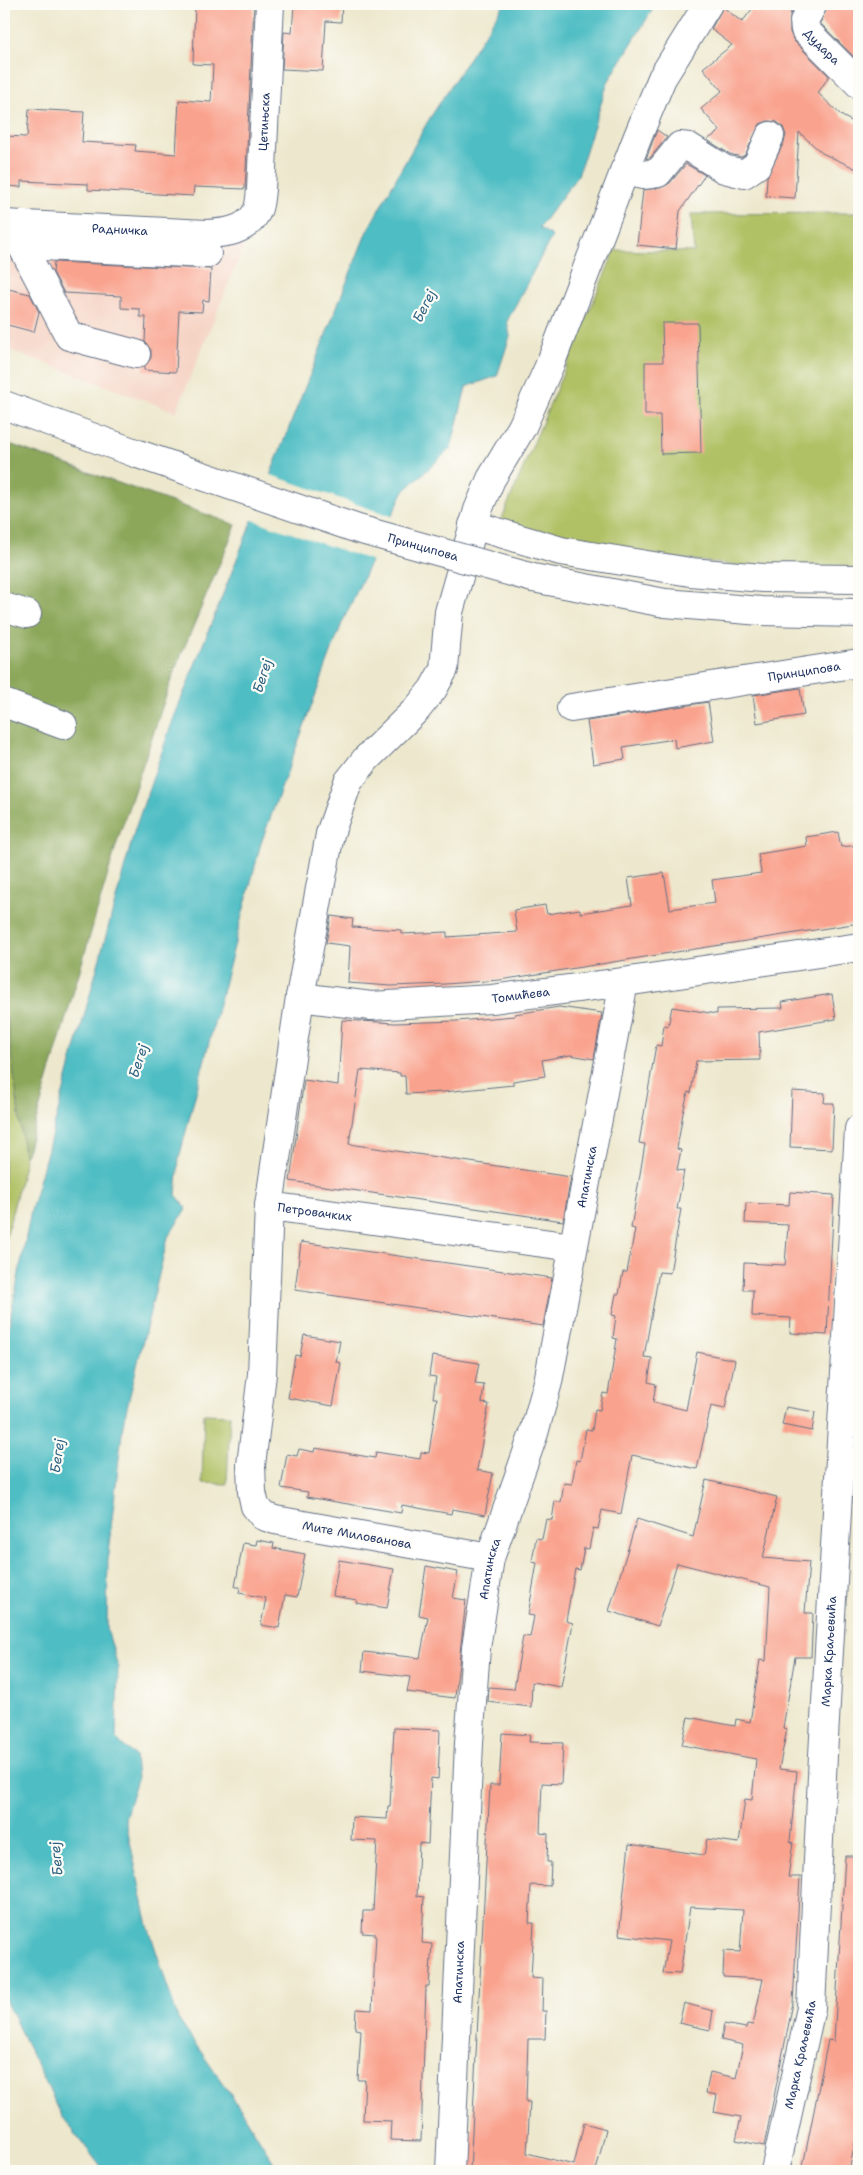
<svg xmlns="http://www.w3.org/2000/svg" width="863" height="2175" viewBox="0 0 863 2175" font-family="'Shantell Sans',sans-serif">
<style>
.built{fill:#f5d2c2}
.green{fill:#b0c165;stroke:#667862}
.forest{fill:#8ca75a;stroke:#546b5c}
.water{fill:#4fbec4;stroke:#357691}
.pier{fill:#ede8cd}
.building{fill:#f9a28d}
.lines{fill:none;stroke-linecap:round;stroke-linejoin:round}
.minor-casing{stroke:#647085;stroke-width:30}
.minor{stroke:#fff;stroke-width:28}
.minor-bridge-casing{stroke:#647085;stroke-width:30;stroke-linecap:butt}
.minor-bridge{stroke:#fff;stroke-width:28}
.labels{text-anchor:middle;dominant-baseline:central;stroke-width:4.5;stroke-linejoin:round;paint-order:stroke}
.street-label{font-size:12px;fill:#1b2f5e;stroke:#fdfcf7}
.water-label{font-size:14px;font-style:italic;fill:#2d6182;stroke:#fdfcf7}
</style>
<rect width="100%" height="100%" fill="#fdfcf7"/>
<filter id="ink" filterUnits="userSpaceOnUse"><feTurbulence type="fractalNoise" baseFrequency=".02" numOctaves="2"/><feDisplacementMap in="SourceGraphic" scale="10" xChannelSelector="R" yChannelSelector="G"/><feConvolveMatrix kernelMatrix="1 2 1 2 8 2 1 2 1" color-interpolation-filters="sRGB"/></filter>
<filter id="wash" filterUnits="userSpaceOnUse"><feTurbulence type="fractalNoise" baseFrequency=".0096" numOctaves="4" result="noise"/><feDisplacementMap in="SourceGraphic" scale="20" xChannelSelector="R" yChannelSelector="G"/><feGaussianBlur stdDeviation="1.12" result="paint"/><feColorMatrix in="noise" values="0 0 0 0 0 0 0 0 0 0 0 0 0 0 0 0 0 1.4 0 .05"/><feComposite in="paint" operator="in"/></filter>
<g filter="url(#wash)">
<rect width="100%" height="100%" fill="#ede8cd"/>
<polygon class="built" points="4,233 244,246 176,412 4,348"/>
<g class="green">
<polygon points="859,213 859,570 766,569 592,548 500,523 615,250 694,252 691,214"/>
<polygon points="4,1015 7,1018 25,1160 4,1246"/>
<polygon points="204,1414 230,1415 227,1484 202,1483"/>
</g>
<polygon class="forest" points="4,442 236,525 174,672 119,836 26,1155 24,1156 7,1018 4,1015"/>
<polygon class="water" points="504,4 656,4 608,82 578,175 539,228 552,236 507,321 510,336 497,376 466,387 451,448 403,492 342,623 261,843 179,1158 176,1195 187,1208 168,1237 123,1424 108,1553 107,1629 118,1667 116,1739 135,1756 137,1779 125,1818 148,1926 178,2019 244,2114 279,2171 104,2171 62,2116 4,1998 4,1351 31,1211 135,829 173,720 367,231 428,121"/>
<polygon class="pier" points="268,474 394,517 373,561 250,519"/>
<g id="blocks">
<g class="building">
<polygon points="195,4 254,4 245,189 194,187 193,196 88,190 88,184 21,181 21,187 4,186 4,136 27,137 29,109 84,112 82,142 136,145 135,151 176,154 179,100 211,102 213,65 193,64"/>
<polygon points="294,4 342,4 341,22 326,21 323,71 282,69 284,32 292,33"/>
<polygon points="756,4 795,4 790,14 790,32 794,41 829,76 818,93 842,116 859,125 859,170 822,153 799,132 795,198 766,196 767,177 784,142 786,135 783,127 777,122 768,121 760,124 745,155 741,157 730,154 707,140 720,131 701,109 722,91 703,68 732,45 711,29 723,7 742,22"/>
<polygon points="829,4 847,4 858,10 856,15 859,17 859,59 854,57 820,23"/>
<polygon points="657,130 667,137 650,158 646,159"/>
<polygon points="686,164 705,175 680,211 676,249 637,245 643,190 660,188 670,183"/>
<polygon points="54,262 211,269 209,301 203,300 202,312 179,311 176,372 144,370 144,367 151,358 151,350 145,342 146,317 140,317 140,309 121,308 121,296 64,293 53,272"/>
<polygon points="4,288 30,294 39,312 34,332 4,324"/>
<polygon points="662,323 698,323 701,453 661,454 660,415 645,415 645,362 663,362"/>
<polygon points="800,688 804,715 757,723 753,695"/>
<polygon points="708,702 714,741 675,748 674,739 623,747 625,759 593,764 587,721"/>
<polygon points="838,832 841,847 859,845 859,923 500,980 445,984 391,986 348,983 350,946 326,943 331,916 353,919 352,927 401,930 401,934 447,932 447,937 517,932 514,910 545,905 547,914 580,909 580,913 632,905 628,878 664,873 670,909 715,903 712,880 761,873 758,854 807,846 806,837"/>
<polygon points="832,994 836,1019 759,1032 760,1060 696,1061 691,1093 688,1092 683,1113 677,1149 681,1150 677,1170 684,1171 677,1209 681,1209 670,1273 659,1272 644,1357 652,1358 648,1382 656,1384 653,1402 686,1410 697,1352 735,1360 725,1409 711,1406 697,1469 632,1455 621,1514 602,1510 598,1529 593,1528 589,1549 584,1548 580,1570 575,1569 566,1621 573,1623 561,1687 532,1682 531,1707 488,1702 489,1687 514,1689 523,1636 530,1637 534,1616 528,1615 537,1563 532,1562 536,1538 542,1539 546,1519 552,1520 555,1501 561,1502 564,1483 572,1484 576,1460 580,1461 586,1429 592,1430 595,1409 600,1410 603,1393 608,1394 617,1339 613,1338 616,1316 612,1315 616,1294 619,1294 623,1272 627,1272 635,1229 631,1228 645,1144 639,1143 656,1045 661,1046 664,1025 668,1026 672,1007 717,1014 717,1009 783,1008 782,1002"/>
<polygon points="559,1007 602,1013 594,1059 570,1055 542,1060 545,1076 513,1081 513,1085 444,1092 406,1094 405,1076 400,1076 400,1073 360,1070 349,1144 571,1177 563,1221 290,1181 304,1080 338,1085 342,1020 395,1023 457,1021 515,1016 515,1014"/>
<polygon points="792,1091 825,1093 824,1103 834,1103 832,1149 790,1147"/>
<polygon points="790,1192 834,1195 827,1335 790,1333 791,1318 752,1316 753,1290 743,1290 744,1263 785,1265 788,1225 745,1223 746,1203 789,1205"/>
<polygon points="301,1242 552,1278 543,1326 295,1290"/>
<polygon points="304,1335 340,1341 336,1362 341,1363 333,1406 288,1398 295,1355 300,1356"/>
<polygon points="432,1356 479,1363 475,1384 484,1385 482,1403 489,1404 477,1470 493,1473 485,1515 452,1509 451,1514 402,1505 401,1513 307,1497 308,1492 281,1488 287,1454 297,1456 299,1449 314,1452 315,1448 375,1458 376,1452 420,1459 421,1452 429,1453 437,1398 433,1398 436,1377 429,1376"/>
<polygon points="786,1407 815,1412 812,1431 782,1425"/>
<polygon points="706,1480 777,1497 763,1558 809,1562 805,1613 813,1613 811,1657 795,1657 783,1728 787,1729 779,1769 797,1771 790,1842 793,1843 788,1877 800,1877 793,2003 764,2146 736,2140 741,2117 714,2112 717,2095 706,2093 710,2072 736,2078 743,2045 721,2040 724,2024 746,2028 747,2024 753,2025 763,1979 723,1977 724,1951 740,1952 743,1910 690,1907 680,1974 663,1973 669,1941 619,1935 629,1844 704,1855 707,1839 739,1843 745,1799 752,1800 756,1759 682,1745 688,1717 735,1726 736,1719 750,1722 760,1660 766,1661 770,1587 677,1563 658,1626 609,1611 637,1519 693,1537"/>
<polygon points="257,1540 274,1543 273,1548 305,1554 297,1597 285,1595 279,1628 261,1625 266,1598 239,1593 240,1587 235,1587 243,1543 256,1545"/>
<polygon points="339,1560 394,1569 387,1608 356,1603 357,1600 333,1596"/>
<polygon points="426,1566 458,1572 453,1598 466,1600 455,1698 407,1692 410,1677 362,1671 364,1652 420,1658 428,1617 419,1615"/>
<polygon points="394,1728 440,1730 438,1779 431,1778 428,1844 419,1843 417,1896 424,1897 422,1943 432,1944 429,1986 426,1986 421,2141 390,2140 391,2121 363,2120 365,2080 358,2080 361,2030 355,2029 356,2009 372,2010 376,1934 362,1933 363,1911 373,1911 377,1841 351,1840 352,1817 387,1819 388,1806 390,1806"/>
<polygon points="502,1733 530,1735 529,1742 563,1743 561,1784 542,1783 540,1833 548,1834 547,1862 551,1862 550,1886 531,1885 529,1923 534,1923 531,1978 543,1979 542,2011 546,2011 545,2039 528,2039 526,2102 530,2102 527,2153 574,2165 584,2123 606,2129 596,2171 470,2171 490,1785 499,1785"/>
<polygon points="845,1856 859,1856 859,2139 856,2138 849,2171 802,2171 828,2040 834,2041"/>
<polygon points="684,2003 713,2011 710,2030 679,2023"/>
</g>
</g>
</g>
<g filter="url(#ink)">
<use href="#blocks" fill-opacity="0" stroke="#647085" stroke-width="1"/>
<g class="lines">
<defs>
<g id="minor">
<path id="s1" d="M 813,4 L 804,21 L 805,30 L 859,84"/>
<polyline points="624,171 643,175 658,173 680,146 689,147 724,169 744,174 757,165 770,136"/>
<path id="s2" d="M 4,224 L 207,234 C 225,233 246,231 256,213 C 260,207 260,197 261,189 L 270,4"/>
<polyline points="11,225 69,336 136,354"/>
<polyline points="22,245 207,254"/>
<polyline points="4,405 138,454"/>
<polyline points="473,525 561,551 690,572 763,578 859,579"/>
<polyline points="665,603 761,611 859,613"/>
<polyline points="4,607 27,614"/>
<polyline points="4,703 63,725"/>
<path id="s3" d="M 571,708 L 859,663"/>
<polyline points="300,997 330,834 348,782 366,759 417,709 433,689 444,669 449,612 478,510 491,479 522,427 551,362 638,136 662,78 708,4"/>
<path id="s4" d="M 269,1206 L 573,1247"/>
<path id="s5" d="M 490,1558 L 275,1520 L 263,1516 L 255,1506 L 252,1492 L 251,1465 L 262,1374 L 269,1206 L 300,997 L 371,1006 L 492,999 L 624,982 L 859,947"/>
<path id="s6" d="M 450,2171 L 469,1743 L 476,1648 L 490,1558 L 534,1433 L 548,1382 L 624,982"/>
<path id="s7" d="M 775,2171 L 811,2008 L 823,1755 L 859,1129"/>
</g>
</defs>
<use href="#minor" class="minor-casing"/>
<use href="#minor" class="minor"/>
<defs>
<g id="minor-bridge">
<path id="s8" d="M 138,454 L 358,529 L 533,578 L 665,603"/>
</g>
</defs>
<use href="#minor-bridge" class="minor-bridge-casing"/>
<use href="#minor-bridge" class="minor-bridge"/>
</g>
</g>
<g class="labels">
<g class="street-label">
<text stroke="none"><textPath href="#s1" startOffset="52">Дудара</textPath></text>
<text stroke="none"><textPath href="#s2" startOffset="351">Цетињска</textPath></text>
<text stroke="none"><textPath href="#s2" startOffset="116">Радничка</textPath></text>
<text stroke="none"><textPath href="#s8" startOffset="300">Принципова</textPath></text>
<text stroke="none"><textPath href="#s3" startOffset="236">Принципова</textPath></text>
<text stroke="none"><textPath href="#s5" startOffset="978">Томићева</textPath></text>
<text stroke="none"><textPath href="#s6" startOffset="1009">Апатинска</textPath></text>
<text stroke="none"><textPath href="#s4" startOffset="46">Петровачких</textPath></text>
<text transform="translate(357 1535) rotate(10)">Мите Милованова</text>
<text stroke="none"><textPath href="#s6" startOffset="604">Апатинска</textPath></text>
<text stroke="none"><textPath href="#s7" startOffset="524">Марка Краљевића</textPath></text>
<text stroke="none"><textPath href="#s6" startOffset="199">Апатинска</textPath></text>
<text stroke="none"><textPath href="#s7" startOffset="119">Марка Краљевића</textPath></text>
</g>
<g class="water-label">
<text transform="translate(424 306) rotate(-63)">Бегеј</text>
<text transform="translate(262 676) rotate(-72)">Бегеј</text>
<text transform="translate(138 1061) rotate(-72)">Бегеј</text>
<text transform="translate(57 1456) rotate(-82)">Бегеј</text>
<text transform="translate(56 1859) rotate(-95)">Бегеј</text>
</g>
</g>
<rect width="863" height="2175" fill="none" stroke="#fdfcf7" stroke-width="20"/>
</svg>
